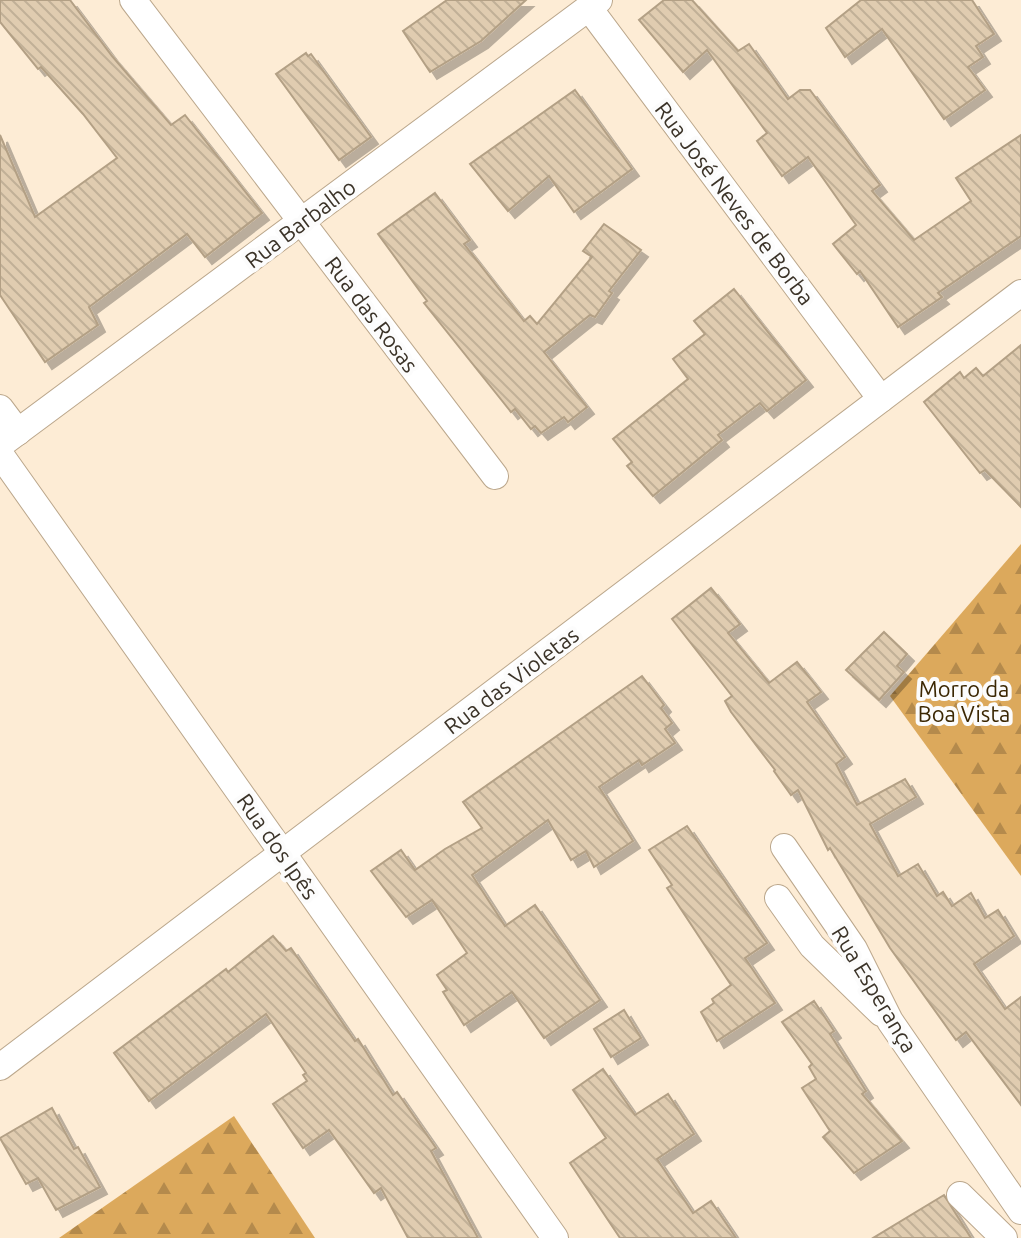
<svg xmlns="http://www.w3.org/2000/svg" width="1021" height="1238" viewBox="0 0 1021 1238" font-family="Ubuntu,sans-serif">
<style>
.forest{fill:url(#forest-firs)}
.building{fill:url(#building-back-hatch);stroke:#b3a085;stroke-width:2;filter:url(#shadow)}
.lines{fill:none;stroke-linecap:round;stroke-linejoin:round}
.street-casing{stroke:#bba78c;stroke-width:28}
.street{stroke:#fff;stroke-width:26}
.labels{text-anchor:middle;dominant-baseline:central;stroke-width:8;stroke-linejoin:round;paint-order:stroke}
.street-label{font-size:22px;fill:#3b3328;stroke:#fcfcfc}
.park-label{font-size:22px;fill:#3b2703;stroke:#fcfcfc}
</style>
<defs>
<pattern id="forest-firs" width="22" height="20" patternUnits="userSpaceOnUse" patternTransform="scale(2)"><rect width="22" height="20" fill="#dca95c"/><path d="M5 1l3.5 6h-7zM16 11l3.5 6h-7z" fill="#b48a4c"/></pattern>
<pattern id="building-back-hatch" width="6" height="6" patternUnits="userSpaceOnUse" patternTransform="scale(2)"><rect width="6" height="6" fill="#e0ccb0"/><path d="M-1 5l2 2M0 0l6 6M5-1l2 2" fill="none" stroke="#c1b097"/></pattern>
<filter id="shadow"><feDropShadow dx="7" dy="7" stdDeviation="0" flood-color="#0004"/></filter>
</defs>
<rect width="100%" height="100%" fill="#fdecd5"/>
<g class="forest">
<polygon points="1021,544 1021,876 890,696"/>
<polygon points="234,1116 315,1238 59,1238"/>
</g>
<g class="building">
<polygon points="0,0 70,0 112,56 171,125 185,115 262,213 205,257 187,234 89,307 98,325 45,362 0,295 0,135 35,217 117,158 83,114 41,67 38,69 0,22"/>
<polygon points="447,0 526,0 481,41 430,72 403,31"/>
<polygon points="664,0 692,0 738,51 749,44 788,99 800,90 810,90 880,185 872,191 914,240 971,201 956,178 1021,135 1021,236 938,293 942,297 898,327 860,271 857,274 833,244 856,225 808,157 782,176 757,141 767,133 707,50 683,72 639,20"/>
<polygon points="861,0 972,0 994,34 976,46 983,57 968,67 985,90 944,119 882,29 845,57 826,28"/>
<polygon points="306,53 308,56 311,54 371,137 339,160 276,74"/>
<polygon points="575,90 632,169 574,212 549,176 508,211 470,164"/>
<polygon points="435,193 470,240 464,244 524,321 530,316 537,324 592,257 583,251 604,224 641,250 609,291 612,293 595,317 590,315 544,352 587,407 568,422 564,417 541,433 535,426 531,429 515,409 511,412 424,303 427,301 378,234"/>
<polygon points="734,289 806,380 767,411 760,403 718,435 722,440 653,496 627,466 632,462 613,439 688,379 673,359 705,334 694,321"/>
<polygon points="1021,345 1021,507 985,470 980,473 924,402 960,372 964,378 976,368 983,376"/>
<polygon points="711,588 740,624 728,633 769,683 797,662 821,692 807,702 845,757 836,764 857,805 905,779 916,797 870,824 898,876 918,864 937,896 943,892 952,906 971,893 985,918 998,910 1014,936 974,964 1005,1009 1021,997 1021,1105 966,1032 956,1040 890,948 830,848 828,850 798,790 791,795 774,771 775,770 731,712 725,701 732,696 672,619"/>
<polygon points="884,632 907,654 897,666 904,672 879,700 846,670"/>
<polygon points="642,676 664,705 661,708 672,723 665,729 675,743 642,765 639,760 599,787 633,841 594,867 586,851 571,860 548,820 472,875 505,926 535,905 600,1000 544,1038 512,992 464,1025 443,992 447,990 437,975 467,953 432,900 406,917 371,871 401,850 415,870 445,849 482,828 463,802"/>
<polygon points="687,826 767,943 745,958 775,1003 717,1041 701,1012 714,1003 712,999 731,985 667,888 672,885 649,850"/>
<polygon points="273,936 286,951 291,948 355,1041 358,1039 393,1095 397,1092 436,1148 431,1151 478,1238 408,1238 381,1188 374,1193 329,1130 303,1148 273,1104 307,1081 303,1075 306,1073 266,1014 149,1101 114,1053 226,969 228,972"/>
<polygon points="814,1001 834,1031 830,1034 866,1091 862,1094 902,1141 854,1173 823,1137 830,1131 802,1088 816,1079 809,1067 812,1064 782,1022"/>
<polygon points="624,1010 641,1038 611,1057 594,1029"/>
<polygon points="603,1069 635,1115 668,1094 694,1134 657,1159 693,1213 711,1201 736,1238 620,1238 570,1163 606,1138 573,1090"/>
<polygon points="52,1108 74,1149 78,1147 100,1187 56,1210 38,1178 26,1184 0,1138"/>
<polygon points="944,1195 971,1238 873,1238"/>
</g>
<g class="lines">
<defs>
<g id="street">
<polyline points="133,0 495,476"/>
<polyline points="589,8 881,399"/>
<polyline points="0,408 18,432"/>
<polyline points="0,445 599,0"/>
<polyline points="0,454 555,1238"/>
<polyline points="784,847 854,949 890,1021 1021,1211"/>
<polyline points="778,898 812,946 881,1013"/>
<polyline points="0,1067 1021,293"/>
<polyline points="960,1195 1004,1238"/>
</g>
</defs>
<use href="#street" class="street-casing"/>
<use href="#street" class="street"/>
</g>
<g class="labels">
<g class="street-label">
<text transform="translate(735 203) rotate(53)">Rua José Neves de Borba</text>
<text transform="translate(300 223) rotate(-37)">Rua Barbalho</text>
<text transform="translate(372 314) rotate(53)">Rua das Rosas</text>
<text transform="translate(511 680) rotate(-37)">Rua das Violetas</text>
<text transform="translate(278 846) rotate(55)">Rua dos Ipês</text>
<text transform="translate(875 989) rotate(59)">Rua Esperança</text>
</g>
<g class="park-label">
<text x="964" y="688">Morro da<tspan x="964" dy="25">Boa Vista</tspan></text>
</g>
</g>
</svg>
